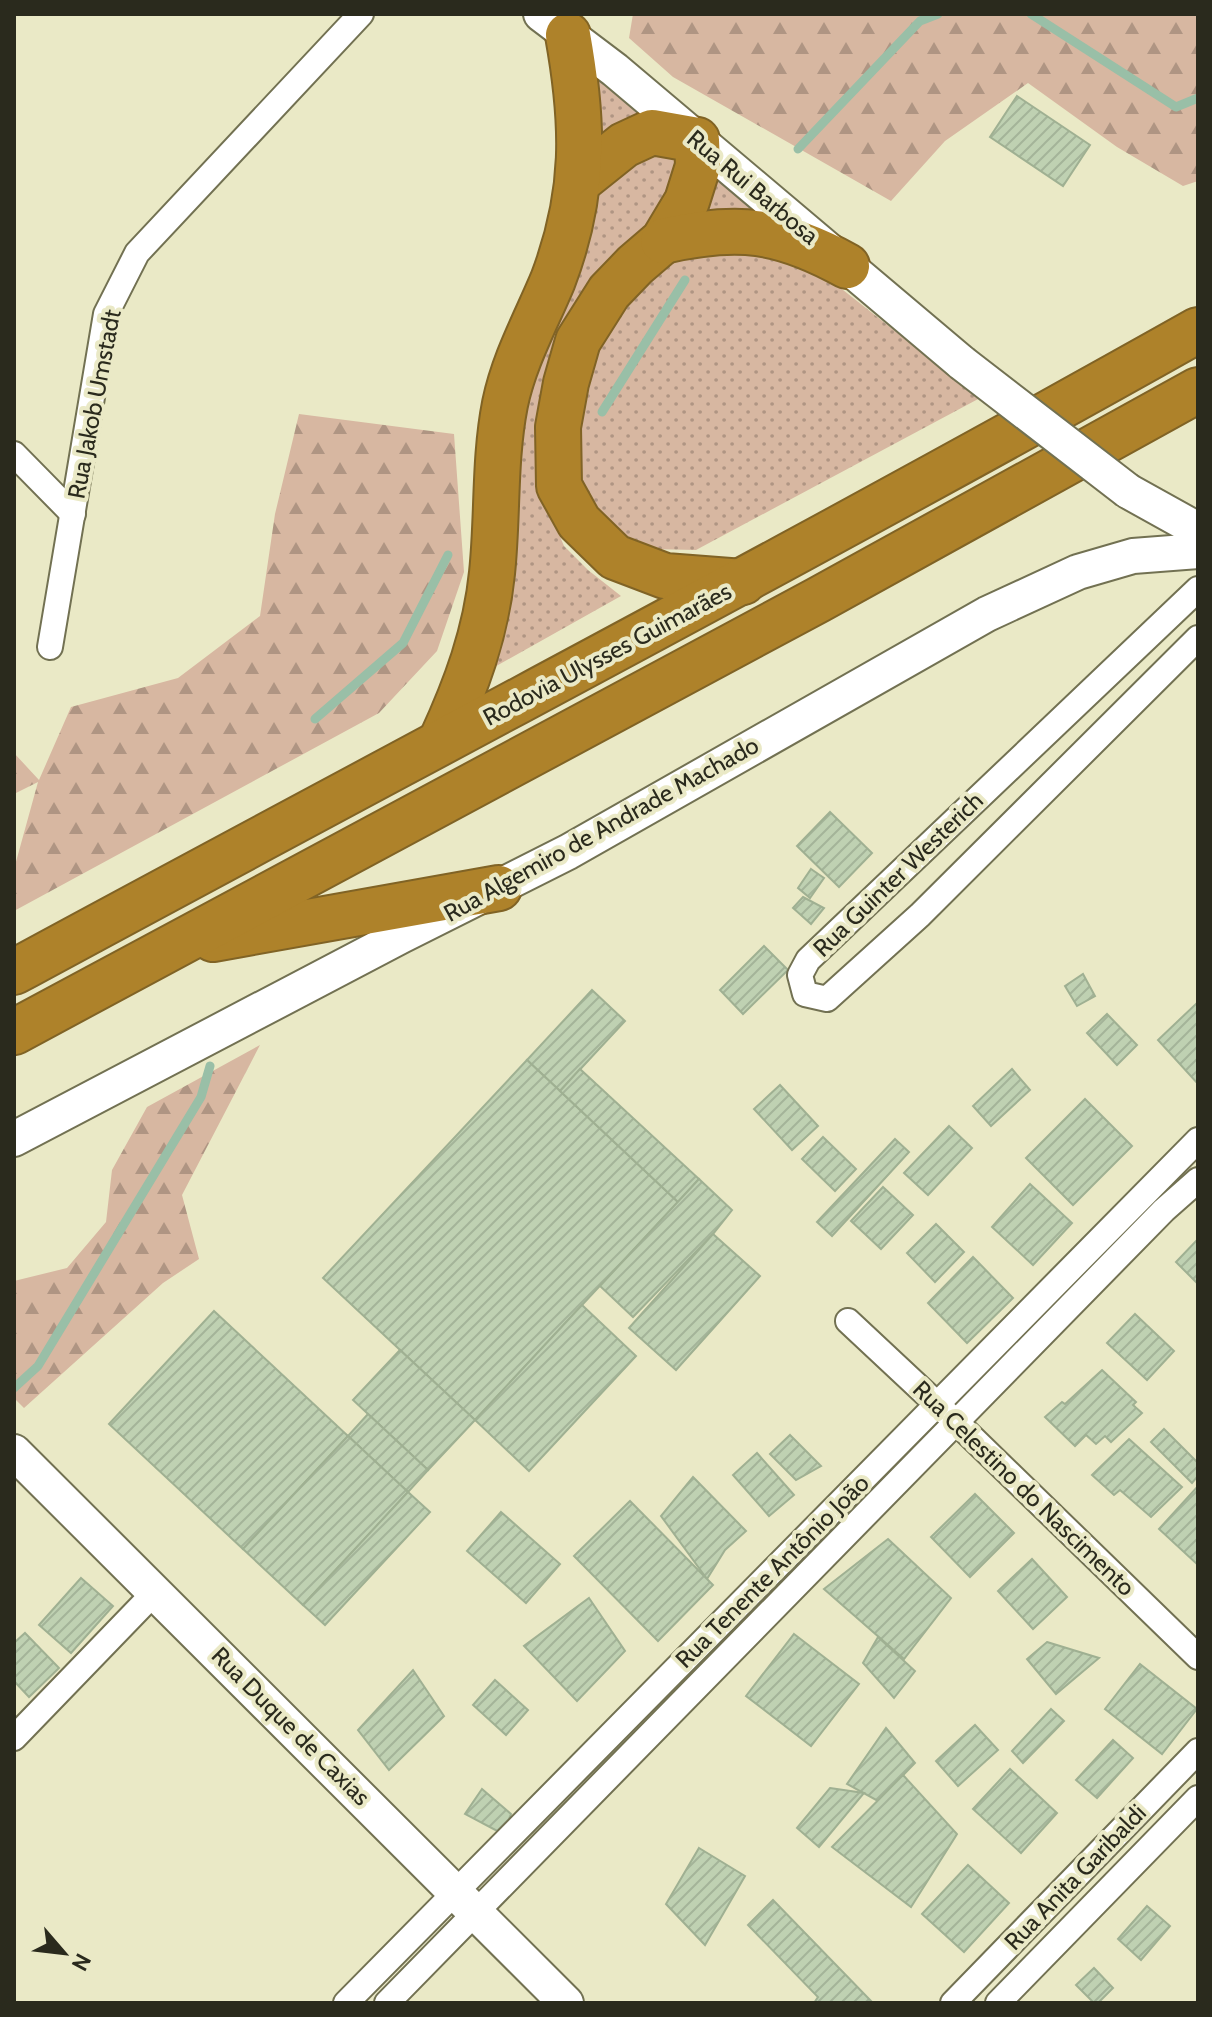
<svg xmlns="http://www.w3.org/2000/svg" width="1212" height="2017" viewBox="0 0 1212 2017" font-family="Cabin,sans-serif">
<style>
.green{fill:url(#green-dots)}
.forest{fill:url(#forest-firs)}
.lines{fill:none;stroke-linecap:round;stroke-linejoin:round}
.stream{stroke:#99bfa7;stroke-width:9}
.building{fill:url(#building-hatch);stroke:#9fb092;stroke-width:2}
.street-casing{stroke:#727152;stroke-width:28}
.secondary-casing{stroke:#727152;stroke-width:38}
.highway-casing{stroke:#806325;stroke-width:48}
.street{stroke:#fff;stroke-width:24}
.secondary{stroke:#fff;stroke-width:34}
.highway{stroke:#ae822a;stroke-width:44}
.secondary-bridge-casing{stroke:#727152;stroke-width:38;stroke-linecap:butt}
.secondary-bridge{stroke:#fff;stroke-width:34}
.labels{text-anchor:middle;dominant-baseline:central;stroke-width:8;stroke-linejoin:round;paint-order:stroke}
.street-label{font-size:24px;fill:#2a2a1d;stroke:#eae9c6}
</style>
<defs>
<pattern id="green-dots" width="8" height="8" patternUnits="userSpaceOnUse" patternTransform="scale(2)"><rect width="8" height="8" fill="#d7b7a1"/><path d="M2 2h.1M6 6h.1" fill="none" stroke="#af9583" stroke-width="1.8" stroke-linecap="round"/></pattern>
<pattern id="forest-firs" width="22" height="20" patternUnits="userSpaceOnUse" patternTransform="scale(2)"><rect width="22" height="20" fill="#d7b7a1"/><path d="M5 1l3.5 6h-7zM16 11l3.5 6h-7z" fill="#af9583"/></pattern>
<pattern id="building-hatch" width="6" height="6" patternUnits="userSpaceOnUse" patternTransform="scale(2)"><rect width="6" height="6" fill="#bfd1b2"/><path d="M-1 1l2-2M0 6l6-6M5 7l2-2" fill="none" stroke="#a4b499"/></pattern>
</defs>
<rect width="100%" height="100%" fill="#eae9c6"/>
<g class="green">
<polygon points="585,61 653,120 598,144"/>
<polygon points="650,147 674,151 677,178 669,214 608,275 542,494 564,546 588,570 621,596 491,669 504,450 588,197"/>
<polygon points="706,165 775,223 691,223"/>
<polygon points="696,249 791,260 838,286 980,398 696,550 648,549 590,513 572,468 589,355 648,277"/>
</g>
<g class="forest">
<polygon points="633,14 1198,14 1198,181 1183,186 1117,147 1028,83 945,141 891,201 673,77 629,38"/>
<polygon points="299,414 454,434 464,572 437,651 379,713 14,911 14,869 38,782 14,794 14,753 39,780 71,707 178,678 260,616 275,514"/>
<polygon points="260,1045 182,1195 199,1259 163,1283 24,1408 14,1398 14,1281 67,1268 106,1222 112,1170 147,1107"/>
</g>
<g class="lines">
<g class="stream">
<polyline points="1031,14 1176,107 1198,98"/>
<polyline points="798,149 920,21 938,14"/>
<polyline points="602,412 685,280"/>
<polyline points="315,719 403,643 448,555"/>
<polyline points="14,1388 38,1366 201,1097 210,1066"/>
</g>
</g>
<g class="building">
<polygon points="1017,96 1090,145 1063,186 990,137"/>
<polygon points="830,812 872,853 839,887 797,846"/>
<polygon points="811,869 824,878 810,898 798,888"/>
<polygon points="803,897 824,908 811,924 793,908"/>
<polygon points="764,946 788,970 743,1014 720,990"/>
<polygon points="1083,974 1095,996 1077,1006 1065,986"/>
<polygon points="592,990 625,1021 560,1091 527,1060"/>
<polygon points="1198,1002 1198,1084 1158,1040"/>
<polygon points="1107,1014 1137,1045 1117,1065 1087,1033"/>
<polygon points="527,1060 678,1202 475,1420 323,1278"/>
<polygon points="580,1069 699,1179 678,1202 560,1091"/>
<polygon points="1012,1069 1030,1090 991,1126 973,1106"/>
<polygon points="780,1085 818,1126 792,1150 754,1109"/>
<polygon points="1085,1099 1132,1146 1073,1205 1026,1158"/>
<polygon points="949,1126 972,1148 928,1195 904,1173"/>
<polygon points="823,1137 856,1169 835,1191 802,1159"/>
<polygon points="895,1139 909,1152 832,1236 817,1222"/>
<polygon points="699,1179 732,1210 713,1234 633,1317 600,1286"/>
<polygon points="1030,1184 1072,1223 1033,1265 992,1227"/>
<polygon points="883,1187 913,1215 881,1249 851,1221"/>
<polygon points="936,1224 964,1252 935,1282 907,1253"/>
<polygon points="713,1234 760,1276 676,1370 629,1328"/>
<polygon points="1198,1239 1198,1284 1176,1262"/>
<polygon points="973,1257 1013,1298 967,1343 928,1303"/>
<polygon points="582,1305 636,1356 529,1471 475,1420"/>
<polygon points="214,1311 348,1436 243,1549 109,1424"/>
<polygon points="1135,1314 1174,1351 1147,1380 1107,1343"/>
<polygon points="400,1350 475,1420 428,1470 353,1400"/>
<polygon points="1102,1370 1136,1402 1133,1405 1142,1413 1111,1442 1105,1436 1096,1444 1086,1435 1075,1446 1045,1417 1062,1402 1065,1404"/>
<polygon points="368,1414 428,1470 408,1492 348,1436"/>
<polygon points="1164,1429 1198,1463 1198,1476 1192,1483 1151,1442"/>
<polygon points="790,1435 821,1466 796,1480 770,1454"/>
<polygon points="348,1436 408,1492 303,1605 243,1549"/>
<polygon points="1129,1439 1182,1487 1151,1517 1120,1490 1114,1495 1092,1475"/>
<polygon points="757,1453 794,1495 769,1516 733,1475"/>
<polygon points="693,1477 746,1531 725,1550 707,1579 661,1516"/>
<polygon points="1198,1486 1198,1565 1159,1529"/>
<polygon points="408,1492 430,1512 325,1625 303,1605"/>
<polygon points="975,1494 1014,1533 970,1577 931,1537"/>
<polygon points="630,1501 713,1585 658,1641 574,1556"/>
<polygon points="501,1512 560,1564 526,1603 467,1551"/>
<polygon points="888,1539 951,1598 904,1659 824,1589"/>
<polygon points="1032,1559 1067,1597 1033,1629 998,1591"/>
<polygon points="81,1578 113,1606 71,1653 39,1625"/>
<polygon points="589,1598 625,1651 577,1701 524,1646"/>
<polygon points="25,1633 59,1668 29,1697 14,1681 14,1643"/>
<polygon points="794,1634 859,1684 811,1746 746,1696"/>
<polygon points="878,1637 915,1671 894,1698 863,1663"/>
<polygon points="1047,1642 1099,1658 1056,1694 1027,1659"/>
<polygon points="1140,1664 1197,1709 1162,1754 1105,1709"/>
<polygon points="413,1670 444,1716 389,1770 358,1730"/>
<polygon points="495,1680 528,1710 506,1735 473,1705"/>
<polygon points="1051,1709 1064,1721 1023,1763 1012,1751"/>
<polygon points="975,1725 998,1750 958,1786 936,1761"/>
<polygon points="886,1728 915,1763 878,1801 847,1784"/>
<polygon points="1113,1740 1133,1758 1097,1798 1076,1780"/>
<polygon points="1010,1769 1057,1813 1021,1853 973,1809"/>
<polygon points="903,1775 957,1834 911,1907 832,1847"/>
<polygon points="830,1788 864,1793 819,1847 797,1828"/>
<polygon points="482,1789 511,1814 503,1834 465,1814"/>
<polygon points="699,1848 745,1876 705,1945 666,1904"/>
<polygon points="968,1865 1009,1903 964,1952 922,1914"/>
<polygon points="773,1900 873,2003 814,2003 818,1997 748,1925"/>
<polygon points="1147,1906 1170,1926 1141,1960 1118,1939"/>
<polygon points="1094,1968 1113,1988 1098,2003 1094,2003 1076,1985"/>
</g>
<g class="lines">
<defs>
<g id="street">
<polyline points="14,454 73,514"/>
<polyline points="1198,589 808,960 800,975 805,994 827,999 920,915 1198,638"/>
<polyline points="50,647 106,314 137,253 361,14"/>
<polyline points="848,1321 956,1422 1198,1657"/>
<polyline points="14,1738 156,1591"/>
<polyline points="346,2003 1198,1140"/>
<polyline points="387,2003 1164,1210 1198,1180"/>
<polyline points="953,2003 1198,1751"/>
<polyline points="998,2003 1198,1798"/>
</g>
<g id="secondary">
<polyline points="541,14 615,70 962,363"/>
<polyline points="1128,491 1198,530"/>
<polyline points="14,1139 401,936 568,852 987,614 1078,572 1133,556 1198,551"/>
<polyline points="14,1452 566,2003"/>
</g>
<g id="highway">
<polyline points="579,181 624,145 652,132 697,140 698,166 687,201 663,241 635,265 609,292 578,341 566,383 558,427 559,486 579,522 615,557 665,576 743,582"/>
<path d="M 663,241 C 738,224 780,229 847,266"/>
<path d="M 441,741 C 466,687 486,633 492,573 C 498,517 494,460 505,404 C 514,360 536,321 553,280 C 586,193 584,124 568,35"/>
<polyline points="213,939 499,888"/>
<path d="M 14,972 C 409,758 807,550 1198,330"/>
<polyline points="14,1032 818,600 1198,390"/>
</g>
</defs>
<use href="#street" class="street-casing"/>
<use href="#secondary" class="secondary-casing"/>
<use href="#highway" class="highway-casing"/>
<use href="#street" class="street"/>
<use href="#secondary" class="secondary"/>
<use href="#highway" class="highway"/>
<defs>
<polyline id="secondary-bridge" points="962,363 1128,491"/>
</defs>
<use href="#secondary-bridge" class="secondary-bridge-casing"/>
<use href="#secondary-bridge" class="secondary-bridge"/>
</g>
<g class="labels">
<g class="street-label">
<text transform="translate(753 187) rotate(40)">Rua Rui Barbosa</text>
<text transform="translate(94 404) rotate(-79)">Rua Jakob Umstadt</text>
<text transform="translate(607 654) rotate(-28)">Rodovia Ulysses Guimarães</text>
<text transform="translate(601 829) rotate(-29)">Rua Algemiro de Andrade Machado</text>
<text transform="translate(898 874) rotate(-44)">Rua Guinter Westerich</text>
<text transform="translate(1024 1488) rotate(44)">Rua Celestino do Nascimento</text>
<text transform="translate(772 1571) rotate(-45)">Rua Tenente Antônio João</text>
<text transform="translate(291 1726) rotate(45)">Rua Duque de Caxias</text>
<text transform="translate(1075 1877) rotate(-46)">Rua Anita Garibaldi</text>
</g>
</g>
<rect width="1212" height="2017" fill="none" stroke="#2a2a1d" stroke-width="32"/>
<g transform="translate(64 1953) rotate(118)" stroke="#eae9c6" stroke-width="6" paint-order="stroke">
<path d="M0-6L14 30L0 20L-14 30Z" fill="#2a2a1d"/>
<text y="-12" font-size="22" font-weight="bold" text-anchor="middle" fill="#2a2a1d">N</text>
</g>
</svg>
